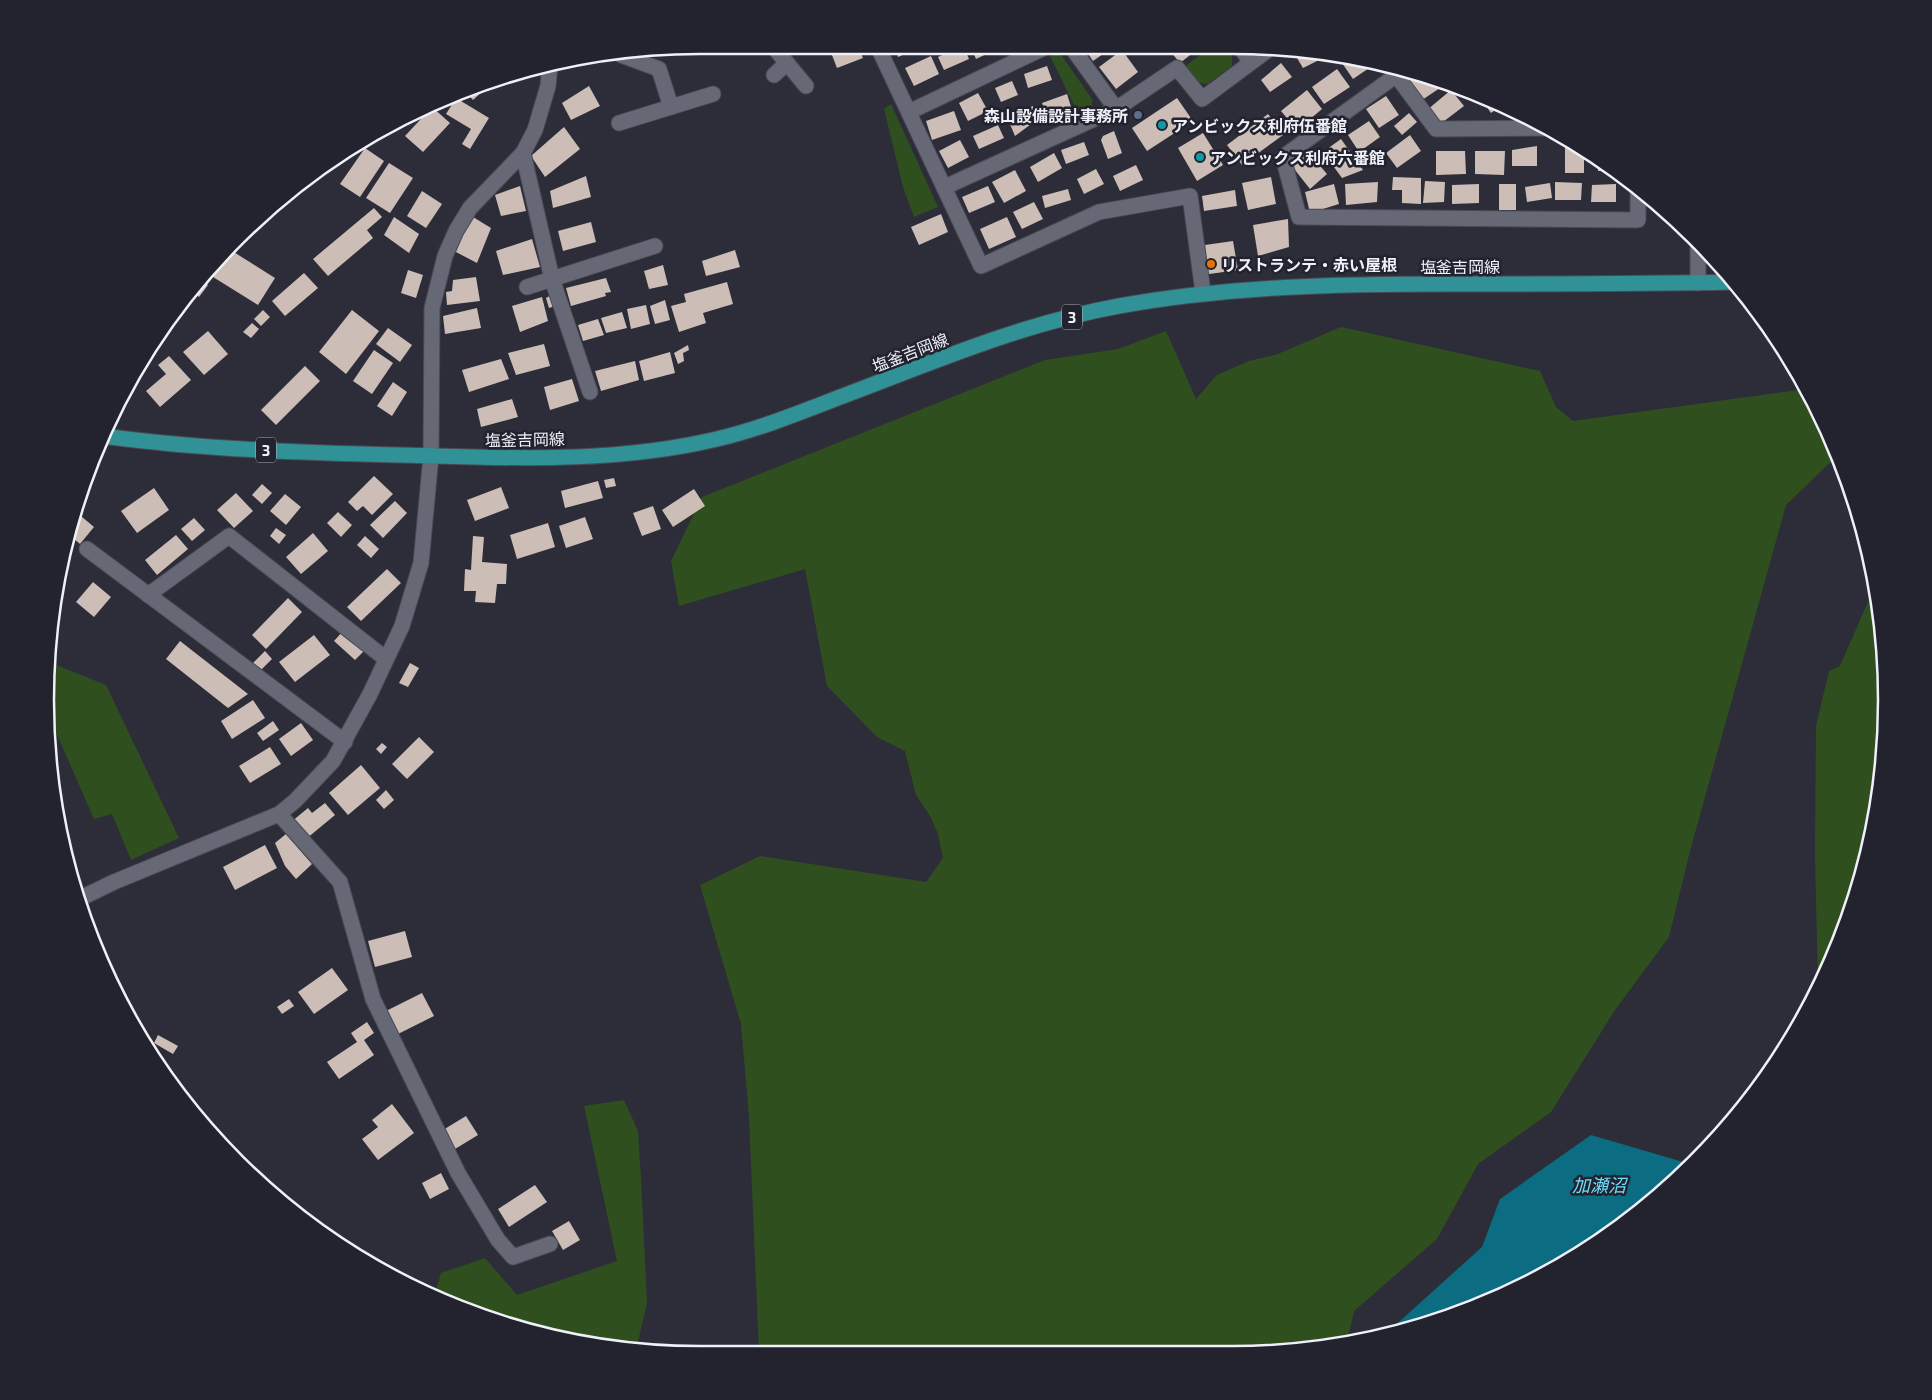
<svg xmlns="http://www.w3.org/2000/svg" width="1932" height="1400" viewBox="0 0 1932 1400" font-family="'Exo 2','Noto Sans JP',sans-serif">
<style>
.green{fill:#304f1f}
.water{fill:#0c6c81}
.building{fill:#ccbeb6}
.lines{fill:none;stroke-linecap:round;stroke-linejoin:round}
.minor-casing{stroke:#494a53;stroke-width:17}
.major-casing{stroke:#494a53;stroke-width:17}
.minor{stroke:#676875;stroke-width:15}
.major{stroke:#309197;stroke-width:15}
.service-dot{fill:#5c6f8a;stroke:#22232e;stroke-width:2}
.culture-dot{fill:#0f9aa8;stroke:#22232e;stroke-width:2}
.food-dot{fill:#e8710a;stroke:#22232e;stroke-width:2}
.labels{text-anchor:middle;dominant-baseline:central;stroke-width:5;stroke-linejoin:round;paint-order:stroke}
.shield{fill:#22232e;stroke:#b2b2bb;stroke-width:1}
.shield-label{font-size:15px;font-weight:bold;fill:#eff0f8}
.poi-label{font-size:16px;font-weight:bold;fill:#eff0f8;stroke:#22232e;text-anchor:start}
.street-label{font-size:16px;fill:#eff0f8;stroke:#22232e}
.water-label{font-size:18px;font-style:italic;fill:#70defd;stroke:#22232e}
.rim{fill:none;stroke:#eff0f8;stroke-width:2.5}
</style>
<rect width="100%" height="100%" fill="#2c2d38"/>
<g class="green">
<polygon points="1213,45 1223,45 1232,55 1232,66 1207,84 1194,82 1183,68"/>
<polygon points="1055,53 1062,56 1092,99 1092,106 1079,115 1050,56"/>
<polygon points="891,104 938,207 914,217 903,187 884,109"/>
<polygon points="1341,327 1540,371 1556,407 1573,421 1806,389 1819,410 1837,456 1786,505 1690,851 1669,937 1615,1010 1551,1112 1478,1164 1437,1239 1354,1311 1347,1342 1318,1349 759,1353 749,1117 741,1024 700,885 760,856 926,882 943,858 938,834 930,816 916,795 905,751 877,737 827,686 805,569 679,606 671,561 702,497 1045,360 1118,349 1166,331 1196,399 1217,375 1249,361 1278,354"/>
<polygon points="1874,588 1886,657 1881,785 1852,910 1818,987 1815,854 1816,726 1829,671 1840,666"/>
<polygon points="51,663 106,685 179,838 131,860 112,814 94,819 55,730 51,730"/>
<polygon points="624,1100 638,1131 641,1178 647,1303 636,1350 530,1333 435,1293 441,1273 485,1258 517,1295 617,1261 584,1106"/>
</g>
<polygon class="water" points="1591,1135 1690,1164 1631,1219 1483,1305 1390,1330 1482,1247 1500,1199"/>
<g class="building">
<polygon points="841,45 857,45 863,58 837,68 830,50"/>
<polygon points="894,45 921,45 922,47 898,57"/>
<polygon points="963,45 969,59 944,70 938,57"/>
<polygon points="970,45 996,45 997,49 976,59"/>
<polygon points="1082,45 1116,45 1093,61"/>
<polygon points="1165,45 1203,45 1180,63"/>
<polygon points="1122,50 1138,72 1116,89 1099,67"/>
<polygon points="1294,53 1314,56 1317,61 1303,68"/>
<polygon points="931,56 939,74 914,86 905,68"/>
<polygon points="1346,60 1375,64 1353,79 1342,63"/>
<polygon points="1281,63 1292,77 1270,92 1261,80"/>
<polygon points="1047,66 1052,80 1028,88 1024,74"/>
<polygon points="1337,69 1350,87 1324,104 1312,87"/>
<polygon points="1419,73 1439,80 1443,86 1419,102 1405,83"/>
<polygon points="496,79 473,100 464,90"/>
<polygon points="1012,81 1018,95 1001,102 995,88"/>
<polygon points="589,86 600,106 571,120 562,103"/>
<polygon points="1307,90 1322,109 1297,130 1281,111"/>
<polygon points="1451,90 1464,106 1439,125 1427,110"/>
<polygon points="978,93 988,111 968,121 959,103"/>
<polygon points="1067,94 1072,110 1048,119 1042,103"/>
<polygon points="1481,94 1483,95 1502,105 1491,113 1479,96"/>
<polygon points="1386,96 1399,115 1379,128 1366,109"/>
<polygon points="456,98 489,118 470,149 462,144 471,129 446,114"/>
<polygon points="1177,98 1193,121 1147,151 1132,128"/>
<polygon points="1033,106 1038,119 1015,136 1007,117"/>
<polygon points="432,107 450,123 423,152 405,136"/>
<polygon points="954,111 961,130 932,140 926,121"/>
<polygon points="1409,113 1417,122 1402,135 1394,126"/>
<polygon points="1268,114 1283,135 1242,165 1227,145"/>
<polygon points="1369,121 1380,137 1359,152 1348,135"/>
<polygon points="998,125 1004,138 979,149 973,136"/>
<polygon points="564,127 580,149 545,177 531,156"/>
<polygon points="1114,131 1122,153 1108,159 1101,140 1103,136"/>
<polygon points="1203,133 1223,165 1197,181 1178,148"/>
<polygon points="1410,135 1421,151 1397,168 1386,153"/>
<polygon points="1341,139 1363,170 1342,178 1323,152"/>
<polygon points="960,140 969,157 948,168 939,151"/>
<polygon points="1084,142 1089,155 1066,164 1061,150"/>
<polygon points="1537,146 1537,166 1512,166 1512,150"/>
<polygon points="365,148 384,161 360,197 340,184"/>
<polygon points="1565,148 1584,149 1584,173 1565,173"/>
<polygon points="1436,151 1465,151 1466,174 1436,175"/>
<polygon points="1475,151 1505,151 1504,175 1475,174"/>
<polygon points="1308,152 1327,174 1310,189 1291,165"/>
<polygon points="1054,153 1062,168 1038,182 1030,167"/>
<polygon points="1599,157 1617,171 1598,171"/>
<polygon points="389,163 413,178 390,213 366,198"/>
<polygon points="1136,165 1143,180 1120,191 1113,176"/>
<polygon points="1096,169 1104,184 1084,194 1077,179"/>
<polygon points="1015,170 1026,191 1004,203 992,182"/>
<polygon points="586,176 591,197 553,208 550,191"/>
<polygon points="1271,177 1276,204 1248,210 1242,183"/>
<polygon points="1393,177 1421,178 1421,204 1402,203 1402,190 1392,190"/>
<polygon points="1425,181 1445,182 1444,202 1423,203"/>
<polygon points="1378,182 1377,202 1346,205 1345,184"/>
<polygon points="1555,182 1582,183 1581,200 1555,200"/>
<polygon points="1550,183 1552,198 1527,202 1525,187"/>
<polygon points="1334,184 1339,204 1310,213 1305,192"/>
<polygon points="1479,184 1479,203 1452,204 1452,185"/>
<rect x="1499" y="184" width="17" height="26"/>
<polygon points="1616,184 1616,202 1591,202 1592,185"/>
<polygon points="520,186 526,211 501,216 495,195"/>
<polygon points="988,186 995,202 969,213 962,197"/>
<polygon points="1068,189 1071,200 1045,208 1042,196"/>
<polygon points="1235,190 1237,206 1204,211 1202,196"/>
<polygon points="422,191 442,204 426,228 407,216"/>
<polygon points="1034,202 1043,219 1022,229 1013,212"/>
<polygon points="374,208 382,217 367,230 373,238 328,276 313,259"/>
<polygon points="941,214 948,232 919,245 911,227"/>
<polygon points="394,217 419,234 409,253 384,235"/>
<polygon points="473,217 491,228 477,263 454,251"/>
<polygon points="1007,217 1016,237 989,249 980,229"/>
<polygon points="1288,219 1289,247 1258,256 1253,225"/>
<polygon points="591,222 596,242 563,251 558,231"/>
<polygon points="532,239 540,267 503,275 496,251"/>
<polygon points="1233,241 1238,270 1202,275 1198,246"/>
<polygon points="229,249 275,278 258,305 205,272"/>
<polygon points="735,250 740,267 706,276 702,261"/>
<polygon points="663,265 668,285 649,289 644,271"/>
<polygon points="408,270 423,275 416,298 401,293"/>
<polygon points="304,273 318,288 285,316 272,301"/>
<polygon points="476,277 480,301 447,305 446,292 452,291 453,280"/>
<polygon points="606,278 611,292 605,293 606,296 571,306 566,288"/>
<polygon points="200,279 208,285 199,297 192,291"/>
<polygon points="727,282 733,304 703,313 706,323 679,332 671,306 686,302 684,294"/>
<polygon points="553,294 558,305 549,308 546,298"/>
<polygon points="542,297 548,321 520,332 512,306"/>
<polygon points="665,300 670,320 655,324 650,306"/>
<polygon points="646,305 650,324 631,329 627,309"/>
<polygon points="477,308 481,328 445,334 443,316"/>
<polygon points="263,310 270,317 261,326 254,319"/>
<polygon points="352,310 379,331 346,374 319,352"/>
<polygon points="622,312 627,328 606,333 601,318"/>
<polygon points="598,319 604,335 583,341 578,325"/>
<polygon points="252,323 259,329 251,338 243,332"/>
<polygon points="388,328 412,345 400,362 376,344"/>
<polygon points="208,331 228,354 204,375 183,352"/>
<polygon points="544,344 550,366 516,375 508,353"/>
<polygon points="688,345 689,350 683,353 684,361 678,364 674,353"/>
<polygon points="374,350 393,363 372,394 353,381"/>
<polygon points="670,352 675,373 644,381 639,361"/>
<polygon points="169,356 191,380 160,407 146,391 166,374 158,365"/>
<polygon points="501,359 509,379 469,392 462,370"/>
<polygon points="635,361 639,380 601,391 595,371"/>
<polygon points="305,366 320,381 276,425 261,410"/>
<polygon points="572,379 579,401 550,410 544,387"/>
<polygon points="393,382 407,392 392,416 377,406"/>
<polygon points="512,399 518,417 481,427 477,409"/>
<polygon points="374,476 393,494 372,515 363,506 357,511 348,502"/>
<polygon points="614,478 616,486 606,488 604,480"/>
<polygon points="598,481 603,498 565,508 561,491"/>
<polygon points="262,484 272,493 262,504 252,495"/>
<polygon points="501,487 509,508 475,521 467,500"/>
<polygon points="154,488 169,510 137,533 121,511"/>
<polygon points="694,489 705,506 673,527 662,510"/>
<polygon points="236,493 253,511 234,528 217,510"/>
<polygon points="285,494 301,507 286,525 270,511"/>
<polygon points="395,501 407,513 383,538 370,525"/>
<polygon points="653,506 661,529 642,536 633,513"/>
<polygon points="75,511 94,527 80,544 67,533"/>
<polygon points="338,512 352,525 341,537 327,523"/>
<polygon points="585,517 593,539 566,548 559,526"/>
<polygon points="194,518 205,530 192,541 181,529"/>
<polygon points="548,523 555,547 517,559 510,535"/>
<polygon points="276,528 286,535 279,544 270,536"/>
<polygon points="313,533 328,551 301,574 286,557"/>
<polygon points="176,535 188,549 157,575 145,560"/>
<polygon points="365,536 379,549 371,558 357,545"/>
<polygon points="473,536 484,537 482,562 507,564 506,584 497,584 495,603 475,602 476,591 464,591 465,569 471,570"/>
<polygon points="387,569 401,583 361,621 347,607"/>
<polygon points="93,582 111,597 94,617 76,602"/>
<polygon points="288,598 302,612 266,649 252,635"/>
<polygon points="343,631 364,651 355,660 334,641"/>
<polygon points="314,635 330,655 295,682 279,662"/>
<polygon points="180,641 248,694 228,708 166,659"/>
<polygon points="265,651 272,659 260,671 253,663"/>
<polygon points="410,663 419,668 408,687 399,683"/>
<polygon points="253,700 265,718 232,739 221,721"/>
<polygon points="273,721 279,730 263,741 257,733"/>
<polygon points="301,723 313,740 291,756 279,739"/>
<polygon points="419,737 434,752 407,779 392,764"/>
<polygon points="382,743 387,747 381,754 376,749"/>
<polygon points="270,747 281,764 250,783 239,766"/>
<polygon points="361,765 380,788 348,815 329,793"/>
<polygon points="386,790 394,800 384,809 376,800"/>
<polygon points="325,803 335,815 306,839 291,822 308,808 312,813"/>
<polygon points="286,834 312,864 296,879 285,866 275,843"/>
<polygon points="265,845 277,868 235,890 223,867"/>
<polygon points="405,931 412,957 375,967 368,941"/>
<polygon points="332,968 348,990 314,1014 298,992"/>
<polygon points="422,993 434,1016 398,1034 386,1011"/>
<polygon points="289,999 294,1006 282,1014 277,1007"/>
<polygon points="367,1022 374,1033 364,1040 374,1055 339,1079 327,1062 357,1042 351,1033"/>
<polygon points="158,1035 178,1046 173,1054 154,1043"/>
<polygon points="392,1104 414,1133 378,1160 362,1139 378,1127 372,1120"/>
<polygon points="466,1116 478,1135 455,1149 443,1130"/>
<polygon points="441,1173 449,1189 430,1199 422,1183"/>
<polygon points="535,1185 547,1202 509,1227 498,1209"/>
<polygon points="569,1221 580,1240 563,1250 552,1231"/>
</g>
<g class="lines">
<defs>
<g id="minor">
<polyline points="772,45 806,86"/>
<polyline points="877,45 981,266 1099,212 1190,196 1203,292"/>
<polyline points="1070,45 1116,109 1177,68 1202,99 1268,50"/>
<polyline points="1239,46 1251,62"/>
<polyline points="621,55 659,69 671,107"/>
<polyline points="1405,69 1283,157 1299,217 1638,220 1638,188"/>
<polyline points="774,75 787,63"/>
<polyline points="1396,75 1436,129 1545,128"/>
<polyline points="909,112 1050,45"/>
<polyline points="619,123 713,94"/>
<polyline points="523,153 552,279 590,392"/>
<polyline points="945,187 1116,109"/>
<polyline points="1698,283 1698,244"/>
<polyline points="527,287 655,246"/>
<polyline points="87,549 345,742"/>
<polyline points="148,595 229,536 386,659"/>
<polyline points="279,814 340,882 373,999 458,1173 498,1240 513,1257 550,1244"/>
<polyline points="81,898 114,882 279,814 295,801 333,761 370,694 402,626 421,563 431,456 432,308 445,256 456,231 470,208 523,153 535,130 548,86 550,65"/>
</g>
<path id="major" d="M 103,436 C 213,451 324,453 435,456 C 528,459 625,461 717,439 C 760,429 801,412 843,396 C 933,362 1024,323 1119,306 C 1229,286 1339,284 1451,284 C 1545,284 1639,284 1734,282"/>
</defs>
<use href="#minor" class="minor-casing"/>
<use href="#major" class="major-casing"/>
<use href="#minor" class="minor"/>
<use href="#major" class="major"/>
</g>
<circle class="service-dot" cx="1138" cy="115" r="5"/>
<g class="culture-dot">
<circle cx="1162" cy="125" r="5"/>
<circle cx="1200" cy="157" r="5"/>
</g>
<circle class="food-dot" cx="1211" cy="264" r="5"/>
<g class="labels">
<g class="shield">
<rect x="1062" y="304.5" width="20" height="25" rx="4"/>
<rect x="256" y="437.5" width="20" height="25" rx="4"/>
</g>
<g class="shield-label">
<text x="1072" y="317">3</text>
<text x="266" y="450">3</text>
</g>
<g class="poi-label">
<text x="1128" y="115" text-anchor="end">森山設備設計事務所</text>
<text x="1172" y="125">アンビックス利府伍番館</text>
<text x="1210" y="157">アンビックス利府六番館</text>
<text x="1221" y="264">リストランテ・赤い屋根</text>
</g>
<g class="street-label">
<text x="1460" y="266">塩釜吉岡線</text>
<text transform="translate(910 352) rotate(-21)">塩釜吉岡線</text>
<text transform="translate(525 439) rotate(-1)">塩釜吉岡線</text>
</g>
<g class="water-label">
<text x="1599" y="1185">加瀬沼</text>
</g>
</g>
<path d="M0 0H1932V1400H0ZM700 54H1232A646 646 0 0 1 1878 700V700A646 646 0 0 1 1232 1346H700A646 646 0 0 1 54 700V700A646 646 0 0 1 700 54Z" fill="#22232e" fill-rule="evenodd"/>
<path class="rim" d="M700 54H1232A646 646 0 0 1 1878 700V700A646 646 0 0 1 1232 1346H700A646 646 0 0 1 54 700V700A646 646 0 0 1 700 54Z"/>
</svg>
